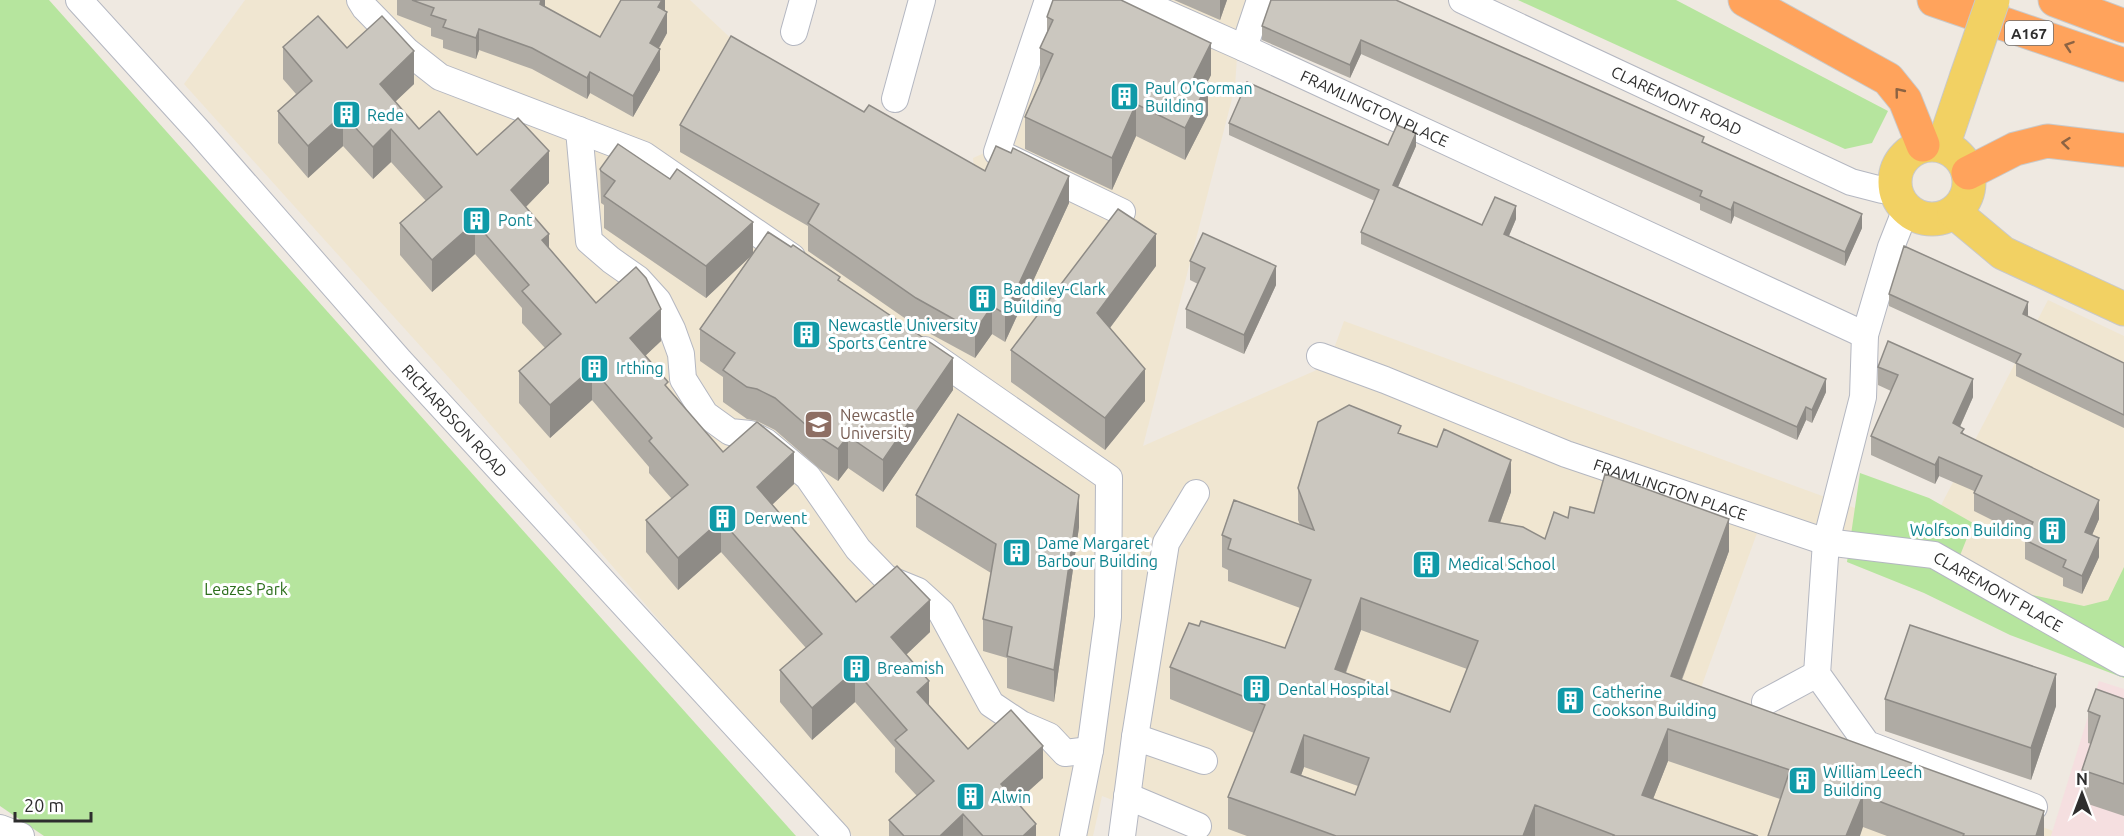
<svg xmlns="http://www.w3.org/2000/svg" width="2124" height="836" viewBox="0 0 2124 836" font-family="Ubuntu,sans-serif">
<style>
.education{fill:#f0e6d1}
.medical{fill:#f5dfe0}
.green{fill:#b6e59e}
.lines{fill:none;stroke-linecap:round;stroke-linejoin:round}
.minor-casing{stroke:#b4b7c1;stroke-width:28}
.major-casing{stroke:#c9c9c9;stroke-width:35}
.highway-casing{stroke:#c9c9c9;stroke-width:35}
.minor{stroke:#fff;stroke-width:26}
.major{stroke:#f2d163;stroke-width:33}
.highway{stroke:#ffa35c;stroke-width:33}
.major-bridge-casing{stroke:#c9c9c9;stroke-width:35;stroke-linecap:butt}
.major-bridge{stroke:#f2d163;stroke-width:33}
.wall{fill:#afaba4;fill-rule:evenodd}
.shaded-wall{fill:#8e8b86}
.building{fill:#cbc7bf;stroke:#8e8b86;stroke-width:1.5;fill-rule:evenodd}
.oneway{stroke:#8c6343}
.labels{text-anchor:middle;dominant-baseline:central;stroke-width:6;stroke-linejoin:round;paint-order:stroke}
.shield{fill:#fff;stroke:#6d6d6d;stroke-width:1.5}
.shield-label{font-size:15px;font-weight:bold;fill:#2e2e2e}
.culture-label{font-size:16px;fill:#0d838f;stroke:#fff;text-anchor:start}
.street-label{font-size:16px;fill:#2e2e2e;stroke:#fff}
.education-label{font-size:16px;fill:#785e54;stroke:#fff;text-anchor:start}
.park-label{font-size:16px;fill:#2c6e1b;stroke:#fff}
</style>
<rect width="100%" height="100%" fill="#efe9e1"/>
<polygon class="education" points="245,0 690,0 754,60 975,181 973,158 991,150 1037,0 1247,0 1239,26 1235,87 1143,446 1328,365 1344,321 1926,534 2048,300 2124,336 2124,672 1929,573 1757,533 1698,696 1827,744 2053,831 2051,836 1205,836 1102,796 1093,836 853,836 740,714 469,400 184,84"/>
<polygon class="medical" points="2099,681 2124,689 2124,836 2051,836"/>
<g class="green">
<polygon points="0,0 49,0 796,836 44,836 0,806"/>
<polygon points="1518,0 1676,0 1888,111 1872,143 1845,149"/>
<polygon points="1860,473 1929,498 1973,523 1951,578 2084,606 2108,600 2124,567 2124,678 2010,635 1924,593 1847,562"/>
</g>
<g class="lines">
<defs>
<g id="minor">
<path id="s1" d="M 79,0 L 200,133 L 400,361 L 837,836"/>
<polyline points="360,0 365,8 407,51 440,77 644,155 792,257"/>
<polyline points="1048,0 997,152 1122,212"/>
<path id="s2" d="M 1136,0 L 1244,48 L 1865,335"/>
<path id="s3" d="M 1462,0 L 1851,182 L 1882,190 L 1895,190"/>
<polyline points="794,32 803,0"/>
<polyline points="1244,48 1260,0"/>
<polyline points="895,99 922,0"/>
<polyline points="579,130 589,241 611,260 638,279 658,301 672,329 681,354 683,379 705,414 730,432 750,434 766,442 808,477 858,549 886,578 918,591 941,612 991,704 1021,724 1049,736 1065,753 1090,750"/>
<polyline points="1906,209 1891,247 1865,335 1863,397 1826,542 1817,674 1867,744 2034,807"/>
<polyline points="925,350 1109,478 1108,617 1090,750 1073,836"/>
<path id="s4" d="M 1320,356 L 1385,380 L 1566,454 L 1826,542 L 1934,555 L 2124,663"/>
<polyline points="1765,702 1817,674"/>
<polyline points="1135,737 1166,543 1196,493"/>
<polyline points="1127,796 1198,826"/>
<polyline points="0,828 21,836"/>
<polyline points="1122,836 1135,737 1204,761"/>
</g>
<g id="major">
<circle cx="1932" cy="182" r="37"/>
<polyline points="1943,146 1966,78"/>
<polyline points="1954,212 2003,253 2124,309"/>
</g>
<g id="highway">
<polyline points="1745,0 1888,79 1905,100 1923,145"/>
<polyline points="1934,0 2124,65"/>
<polyline points="2055,0 2124,26"/>
<polyline points="1968,173 2015,149 2047,141 2124,150"/>
</g>
</defs>
<use href="#minor" class="minor-casing"/>
<use href="#major" class="major-casing"/>
<use href="#highway" class="highway-casing"/>
<use href="#minor" class="minor"/>
<use href="#major" class="major"/>
<use href="#highway" class="highway"/>
<defs>
<polyline id="major-bridge" points="1966,78 1993,0"/>
</defs>
<use href="#major-bridge" class="major-bridge-casing"/>
<use href="#major-bridge" class="major-bridge"/>
</g>
<g class="wall">
<polygon points="397,0 545,0 545,7 600,37 665,0 665,11 667,33 659,48 660,70 633,117 590,93 587,99 532,69 479,50 476,59 443,48 443,40 431,36 431,28 397,15"/>
<polygon points="1174,0 1227,0 1220,20"/>
<polygon points="1271,0 1704,142 1862,228 1845,266 1734,216 1731,224 1700,210 1700,204 1361,54 1350,78 1262,40 1262,26"/>
<polygon points="1047,17 1211,75 1207,83 1208,115 1185,160 1136,136 1112,190 1025,149 1025,117 1041,80 1040,80 1040,48 1047,32"/>
<polygon points="283,47 347,48 414,84 395,102 419,129 477,155 549,183 526,207 549,249 596,303 661,341 645,356 668,389 723,452 794,484 772,505 856,602 930,632 906,655 929,706 968,749 1043,778 1016,802 1036,836 889,836 889,820 917,796 895,772 895,748 855,702 812,740 780,702 780,670 806,648 721,552 678,590 646,552 646,520 672,499 649,473 649,467 592,400 550,438 519,403 519,371 545,348 522,323 522,308 475,254 432,292 400,255 400,223 426,201 391,162 373,179 343,146 308,178 278,143 278,111 296,94 283,79"/>
<polygon points="864,112 985,171 1069,203 1005,342 992,334 975,358 916,326 808,251 808,226 680,152 680,125"/>
<polygon points="1229,123 1388,145 1416,146 1398,187 1482,225 1516,219 1509,236 1826,392 1812,423 1806,420 1797,440 1361,244 1361,232 1375,201 1229,135"/>
<polygon points="600,169 753,252 840,281 953,390 883,492 848,468 838,481 821,470 775,430 757,421 747,419 723,402 723,377 700,361 700,329 751,256 706,298 604,228 604,205 601,203"/>
<polygon points="1190,261 1276,285 1244,354 1186,328 1186,309 1198,284 1190,280"/>
<polygon points="1156,266 1110,328 1145,401 1105,450 1011,382 1011,350"/>
<polygon points="1889,294 2028,315 2027,316 2124,363 2124,428 2016,376 2016,364 1889,306"/>
<polygon points="1878,367 1973,397 1960,427 1964,434 2099,519 2092,535 2099,557 2082,594 2063,586 2063,578 2025,559 2025,540 2026,537 1974,511 1974,491 1939,476 1935,484 1871,455 1871,436 1891,391 1878,385"/>
<path d="M 1401,434 L 1511,492 L 1500,523 L 1545,539 L 1568,518 L 1729,551 L 1682,680 L 2044,836 L 1887,836 L 1863,827 L 1668,761 L 1653,799 L 1758,836 L 1247,836 L 1228,829 L 1228,797 L 1254,733 L 1170,699 L 1170,667 L 1199,626 L 1285,648 L 1300,608 L 1228,581 L 1228,570 L 1222,567 L 1222,535 L 1300,525 L 1298,520 L 1298,488 ZM 1361,630 L 1467,669 L 1450,712 L 1346,673 ZM 1304,767 L 1358,786 L 1355,795 L 1301,775 Z"/>
<polygon points="916,495 1079,527 1054,702 1007,688 1007,658 983,651 983,619 991,573 916,527"/>
<polygon points="1885,699 2056,706 2031,780 1885,731"/>
<polygon points="2124,699 2124,816 2082,802 2082,770 2091,744 2088,743 2088,711"/>
</g>
<g class="shaded-wall">
<polygon points="541,0 545,0 545,12 540,4"/>
<polygon points="662,0 665,0 665,16 658,7"/>
<polygon points="1220,0 1227,0 1220,20"/>
<polygon points="667,12 667,33 650,64 650,43"/>
<polygon points="479,29 479,50 476,59 476,38"/>
<polygon points="1361,40 1361,54 1350,78 1350,65"/>
<polygon points="1211,43 1211,75 1194,109 1194,77"/>
<polygon points="660,49 660,70 633,117 633,96"/>
<polygon points="414,51 414,84 380,116 380,84"/>
<polygon points="590,72 590,93 587,99 587,78"/>
<polygon points="1208,83 1208,115 1185,160 1185,128"/>
<polygon points="1136,104 1136,136 1112,190 1112,158"/>
<polygon points="343,114 343,146 308,178 308,146"/>
<polygon points="391,129 391,162 373,179 373,147"/>
<polygon points="1416,133 1416,146 1393,198 1393,185"/>
<polygon points="549,151 549,183 511,222 511,190"/>
<polygon points="1069,176 1069,203 1005,342 1005,314"/>
<polygon points="1734,202 1734,216 1731,224 1731,210"/>
<polygon points="1516,206 1516,219 1504,247 1504,234"/>
<polygon points="1862,214 1862,228 1845,266 1845,252"/>
<polygon points="475,222 475,254 432,292 432,260"/>
<polygon points="753,222 753,254 706,298 706,266"/>
<polygon points="549,234 549,266 542,240"/>
<polygon points="1156,234 1156,266 1097,345 1097,313"/>
<polygon points="1276,266 1276,285 1244,354 1244,335"/>
<polygon points="2028,302 2028,315 2023,327 2023,314"/>
<polygon points="992,306 992,334 975,358 975,331"/>
<polygon points="661,309 661,341 630,370 630,338"/>
<polygon points="953,358 953,390 883,492 883,460"/>
<polygon points="592,368 592,400 550,438 550,405"/>
<polygon points="1145,369 1145,401 1105,450 1105,418"/>
<polygon points="1826,379 1826,392 1812,423 1812,410"/>
<polygon points="1973,379 1973,397 1953,442 1953,423"/>
<polygon points="1806,407 1806,420 1797,440 1797,427"/>
<polygon points="848,436 848,468 838,481 838,449"/>
<polygon points="794,452 794,484 757,519 757,487"/>
<polygon points="1939,457 1939,476 1935,484 1935,465"/>
<polygon points="1511,460 1511,492 1489,553 1489,521"/>
<polygon points="1079,495 1079,527 1054,702 1054,670"/>
<polygon points="2099,500 2099,519 2085,551 2085,532"/>
<polygon points="1729,519 1729,551 1671,708 1671,676"/>
<polygon points="721,520 721,552 678,590 678,558"/>
<polygon points="2099,538 2099,557 2082,594 2082,576"/>
<polygon points="1361,598 1361,630 1335,701 1335,669"/>
<polygon points="930,600 930,632 891,669 891,637"/>
<polygon points="855,670 855,702 812,740 812,708"/>
<polygon points="2056,674 2056,706 2031,780 2031,748"/>
<polygon points="929,681 929,713 917,692"/>
<polygon points="1668,729 1668,761 1642,827 1642,795"/>
<polygon points="1304,735 1304,767 1291,804 1291,772"/>
<polygon points="1043,746 1043,778 1001,816 1001,784"/>
<polygon points="1863,795 1863,827 1860,836 1846,836"/>
<polygon points="1535,805 1535,836 1523,836"/>
<polygon points="2044,811 2044,836 2036,836"/>
<polygon points="963,814 963,836 940,836"/>
<polygon points="1036,824 1036,836 1023,836"/>
</g>
<g class="building">
<polygon points="412,0 541,0 540,4 600,37 621,0 662,0 658,7 667,12 650,43 660,49 633,96 590,72 587,78 532,48 479,29 476,38 443,27 446,20 431,15 434,8"/>
<polygon points="1053,0 1121,0 1211,43 1194,77 1208,83 1185,128 1136,104 1112,158 1025,117 1053,54 1040,48 1053,20 1047,17"/>
<polygon points="1271,0 1396,0 1704,137 1702,142 1862,214 1845,252 1734,202 1731,210 1700,196 1702,191 1361,40 1350,65 1262,26"/>
<polygon points="318,16 347,48 382,16 414,51 380,84 419,129 439,111 477,155 518,118 549,151 511,190 549,234 542,240 596,303 636,267 646,278 661,309 630,338 668,382 665,385 723,452 757,422 794,452 757,487 856,602 897,566 930,600 891,637 929,681 917,692 968,749 1011,710 1043,746 1001,784 1036,824 1023,836 983,836 963,814 940,836 904,836 889,820 934,781 895,740 907,730 855,670 812,708 780,670 822,634 721,520 678,558 646,520 688,485 649,441 652,438 592,368 550,405 519,371 561,334 522,291 529,285 475,222 432,260 400,223 442,187 391,129 373,147 343,114 308,146 278,111 312,81 283,47"/>
<polygon points="731,36 864,112 869,105 985,171 996,146 1011,153 1013,148 1069,176 1005,314 992,306 975,331 916,298 808,223 819,204 680,125"/>
<polygon points="1247,82 1388,145 1397,125 1416,133 1393,185 1482,225 1495,197 1516,206 1504,234 1826,379 1812,410 1806,407 1797,427 1361,232 1379,190 1229,123"/>
<polygon points="618,144 670,179 677,169 753,222 706,266 604,196 615,181 601,171 600,169"/>
<polygon points="1118,209 1156,234 1097,313 1145,369 1105,418 1011,350"/>
<polygon points="768,232 791,247 793,245 840,277 838,280 953,358 883,460 848,436 838,449 821,438 775,398 757,389 747,387 723,370 735,353 700,329"/>
<polygon points="1203,233 1276,266 1244,335 1186,309 1205,268 1190,261"/>
<polygon points="1904,246 2028,302 2023,314 2124,363 2124,415 2016,363 2021,354 1889,294"/>
<polygon points="1888,341 1973,379 1953,423 1964,429 1961,433 2099,500 2085,532 2099,538 2082,576 2063,567 2066,560 2025,540 2033,522 1974,493 1982,476 1939,457 1935,465 1871,436 1898,375 1878,367"/>
<path d="M 1349,405 L 1401,426 L 1398,433 L 1437,447 L 1444,429 L 1511,460 L 1489,521 L 1523,527 L 1545,539 L 1554,512 L 1568,518 L 1570,507 L 1594,513 L 1605,474 L 1729,519 L 1671,676 L 2044,811 L 2036,836 L 1963,836 L 1964,834 L 1863,795 L 1846,836 L 1768,836 L 1790,770 L 1668,729 L 1642,795 L 1758,836 L 1613,836 L 1614,835 L 1535,805 L 1523,836 L 1336,836 L 1228,797 L 1265,705 L 1170,667 L 1189,623 L 1199,626 L 1201,621 L 1285,648 L 1311,580 L 1228,549 L 1231,539 L 1222,535 L 1234,500 L 1314,530 L 1298,488 L 1318,422 ZM 1361,598 L 1478,641 L 1450,712 L 1335,669 ZM 1304,735 L 1369,758 L 1355,795 L 1291,772 Z"/>
<polygon points="958,414 1079,495 1054,670 1007,656 1012,627 983,619 996,544 916,495"/>
<polygon points="1910,625 2056,674 2031,748 1885,699"/>
<polygon points="2096,689 2124,699 2124,784 2082,770 2100,716 2088,711"/>
</g>
<defs><path id="oneway-chevron" d="M-2-3.5L2.5 0L-2 3.5" fill="none" stroke-width="1.6" stroke-linecap="round" stroke-linejoin="round" transform="scale(1.5)"/></defs>
<g class="oneway">
<use href="#oneway-chevron" transform="translate(2069 46) rotate(-161)"/>
<use href="#oneway-chevron" transform="translate(1899 92) rotate(-129)"/>
<use href="#oneway-chevron" transform="translate(2066 143) rotate(-174)"/>
</g>
<defs>
<symbol id="building-square" viewBox="-11 -11 22 22"><rect x="-9" y="-9" width="18" height="18" rx="4" fill="#0f9aa8" stroke="#fff"/><path d="M-4-6H4V6H1V3H-1V6H-4ZM-2.5-4.3h1.7v1.8h-1.7ZM.8-4.3h1.7v1.8H.8ZM-2.5-1h1.7V.8h-1.7ZM.8-1h1.7V.8H.8Z" fill="#fff"/></symbol>
<symbol id="university-square" viewBox="-11 -11 22 22"><rect x="-9" y="-9" width="18" height="18" rx="4" fill="#8d6e63" stroke="#fff"/><path d="M0-5L7-2L0 1L-7-2ZM-4 1L0 2.5L4 1V4Q0 6-4 4Z" fill="#fff"/></symbol>
</defs>
<g fill-rule="evenodd">
<use href="#building-square" x="1108" y="80" width="33" height="33"/>
<use href="#building-square" x="330" y="98" width="33" height="33"/>
<use href="#building-square" x="460" y="204" width="33" height="33"/>
<use href="#building-square" x="966" y="282" width="33" height="33"/>
<use href="#building-square" x="790" y="318" width="33" height="33"/>
<use href="#building-square" x="578" y="352" width="33" height="33"/>
<use href="#university-square" x="802" y="408" width="33" height="33"/>
<use href="#building-square" x="706" y="502" width="33" height="33"/>
<use href="#building-square" x="2036" y="514" width="33" height="33"/>
<use href="#building-square" x="1000" y="536" width="33" height="33"/>
<use href="#building-square" x="1410" y="548" width="33" height="33"/>
<use href="#building-square" x="840" y="652" width="33" height="33"/>
<use href="#building-square" x="1240" y="672" width="33" height="33"/>
<use href="#building-square" x="1554" y="684" width="33" height="33"/>
<use href="#building-square" x="1786" y="764" width="33" height="33"/>
<use href="#building-square" x="954" y="780" width="33" height="33"/>
</g>
<g class="labels">
<rect class="shield" x="2005" y="21" width="48" height="24" rx="4.5"/>
<g class="shield-label">
<text x="2029" y="33">A167</text>
</g>
<g class="culture-label">
<text x="1145" y="88">Paul O'Gorman<tspan x="1145" dy="18">Building</tspan></text>
<text x="367" y="115">Rede</text>
<text x="498" y="220">Pont</text>
<text x="1003" y="289">Baddiley-Clark<tspan x="1003" dy="18">Building</tspan></text>
<text x="828" y="325">Newcastle University<tspan x="828" dy="18">Sports Centre</tspan></text>
<text x="616" y="368">Irthing</text>
<text x="744" y="518">Derwent</text>
<text x="2032" y="530" text-anchor="end">Wolfson Building</text>
<text x="1037" y="543">Dame Margaret<tspan x="1037" dy="18">Barbour Building</tspan></text>
<text x="1448" y="564">Medical School</text>
<text x="877" y="668">Breamish</text>
<text x="1278" y="689">Dental Hospital</text>
<text x="1592" y="692">Catherine<tspan x="1592" dy="18">Cookson Building</tspan></text>
<text x="1823" y="772">William Leech<tspan x="1823" dy="18">Building</tspan></text>
<text x="991" y="797">Alwin</text>
</g>
<g class="street-label">
<text stroke="none"><textPath href="#s3" startOffset="237">CLAREMONT ROAD</textPath></text>
<text stroke="none"><textPath href="#s2" startOffset="262">FRAMLINGTON PLACE</textPath></text>
<text stroke="none"><textPath href="#s1" startOffset="564">RICHARDSON ROAD</textPath></text>
<text stroke="none"><textPath href="#s4" startOffset="375">FRAMLINGTON PLACE</textPath></text>
<text stroke="none"><textPath href="#s4" startOffset="722">CLAREMONT PLACE</textPath></text>
</g>
<g class="education-label">
<text x="840" y="415">Newcastle<tspan x="840" dy="18">University</tspan></text>
</g>
<g class="park-label">
<text x="246" y="589">Leazes Park</text>
</g>
</g>
<g transform="translate(2082 794)" stroke="#ffffff" stroke-width="4.5" paint-order="stroke">
<path d="M0-4.5L10 22L0 15L-10 22Z" fill="#2e2e2e"/>
<text y="-9" font-size="16" font-weight="bold" text-anchor="middle" fill="#2e2e2e">N</text>
</g>
<path d="M15 812v9h76v-9" fill="none" stroke="#2e2e2e" stroke-width="3"/>
<text x="24" y="812" font-size="18" fill="#2e2e2e" stroke="#ffffff" stroke-width="4.5" paint-order="stroke">20 m</text>
</svg>
